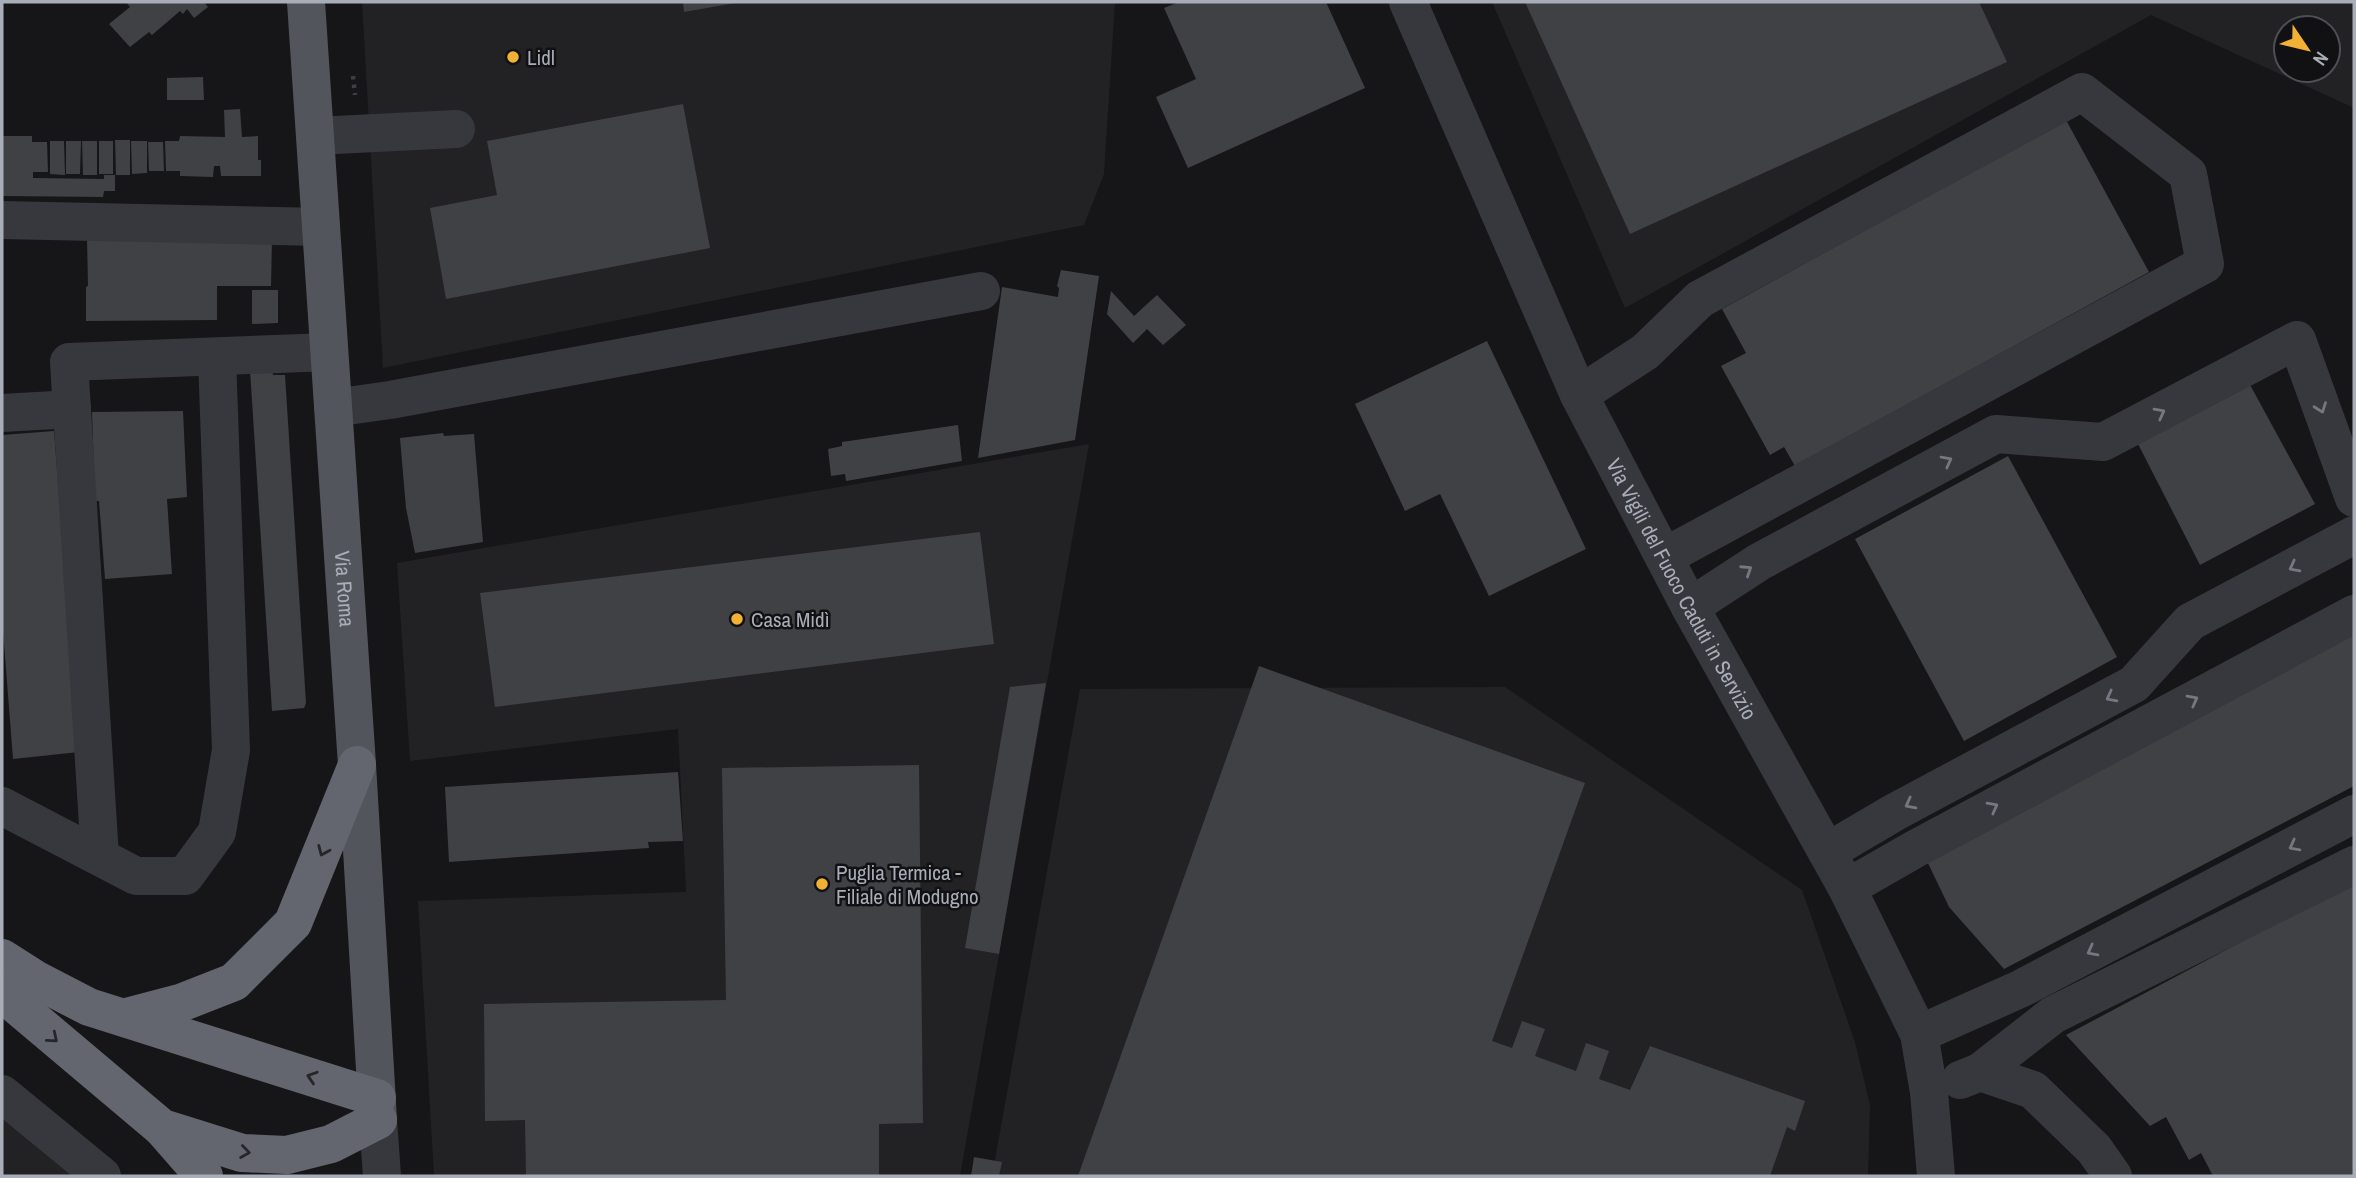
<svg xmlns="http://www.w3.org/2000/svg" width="2356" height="1178" viewBox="0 0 2356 1178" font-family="'Archivo Narrow',sans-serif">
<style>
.built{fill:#222225;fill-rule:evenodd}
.building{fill:#404145}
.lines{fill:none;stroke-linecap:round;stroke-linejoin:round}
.path{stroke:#3d3f44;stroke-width:4.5;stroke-dasharray:3.5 5;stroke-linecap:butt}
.minor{stroke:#37383d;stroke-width:38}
.major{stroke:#53555c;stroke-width:38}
.highway{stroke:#63666e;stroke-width:38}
.oneway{stroke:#757881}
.oneway2{stroke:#26262a}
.poi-dot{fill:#f2b134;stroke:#111113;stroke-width:2.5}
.labels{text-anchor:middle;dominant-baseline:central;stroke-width:5;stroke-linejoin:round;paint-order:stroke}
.poi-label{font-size:21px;fill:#a8adb8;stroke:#111113;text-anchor:start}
.street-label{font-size:21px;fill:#a8adb8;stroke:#111113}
</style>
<rect width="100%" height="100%" fill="#161618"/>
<g class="built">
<polygon points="362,2 1115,2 1104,174 1084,225 383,368"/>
<path d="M 1492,2 L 2354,2 L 2354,108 L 2151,15 L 1625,308 ZM 2286,28 L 2328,28 L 2328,70 L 2286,70 Z"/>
<polygon points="1089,444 960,1176 434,1176 418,901 686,892 678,729 410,761 397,563"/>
<polygon points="1505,687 1802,890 1855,1042 1870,1105 1868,1176 992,1176 1080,689"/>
<polygon points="2,1119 36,1145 75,1176 2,1176"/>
</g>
<g class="building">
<polygon points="129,2 204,2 208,7 194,18 187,9 183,14 180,11 152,35 149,32 130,47 109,24 130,7 127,3"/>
<polygon points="683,2 735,2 735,3 684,12"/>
<polygon points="1179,2 1326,2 1365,88 1188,168 1156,97 1196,79 1164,8"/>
<polygon points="1525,2 1979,2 2007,62 1630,234"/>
<polygon points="203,77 204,100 167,100 167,78"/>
<polygon points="683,104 710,248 446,299 430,208 497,195 487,141"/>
<polygon points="240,109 242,137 258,136 258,160 261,160 261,176 221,176 220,166 214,166 213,177 180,176 180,171 166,171 165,141 179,141 180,136 225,137 224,110"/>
<polygon points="2066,120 2149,272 1795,466 1784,447 1770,455 1721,366 1746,353 1722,309"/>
<polygon points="2,136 32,136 32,142 47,142 48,172 33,172 33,178 104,179 104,175 115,175 115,191 104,191 103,197 2,196"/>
<polygon points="115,140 130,140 130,175 116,175"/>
<polygon points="50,141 64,141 65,175 50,174"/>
<polygon points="66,141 81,141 80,174 66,174"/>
<polygon points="82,141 97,141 97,175 83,175"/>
<rect x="99" y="141" width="14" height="33"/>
<polygon points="131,141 147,141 147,173 132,174"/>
<polygon points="148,142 163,142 164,171 149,171"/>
<polygon points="87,237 272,240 271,286 217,286 217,320 86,321 86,287 88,286"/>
<polygon points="1061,270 1099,276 1075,440 978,458 1002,287 1058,297 1059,288 1057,286"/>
<polygon points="252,290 278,290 278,323 252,324"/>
<polygon points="1111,291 1134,316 1157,295 1186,325 1163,345 1147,329 1133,343 1107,314"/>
<polygon points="1487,341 1586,549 1489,596 1440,494 1405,511 1355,404"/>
<polygon points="272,368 273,375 285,375 306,703 304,708 272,711 250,370"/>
<polygon points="2249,383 2315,504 2200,565 2137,442"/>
<polygon points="183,411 187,497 167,499 172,574 105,579 99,501 95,501 92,412"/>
<polygon points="958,425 962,461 846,481 845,474 831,476 828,449 842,446 842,442"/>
<polygon points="54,431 79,752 13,759 2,618 2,435"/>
<polygon points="443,433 444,436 474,434 483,542 415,553 406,508 400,438"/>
<polygon points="2008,456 2117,657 1964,741 1855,539"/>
<polygon points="980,532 994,644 495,707 480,593"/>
<polygon points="2354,630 2354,786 2004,969 1949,907 1926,859"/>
<polygon points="1259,666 1585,783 1492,1041 1512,1048 1522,1021 1545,1029 1535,1056 1576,1071 1586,1043 1609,1051 1599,1079 1630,1090 1650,1046 1805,1101 1795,1131 1787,1127 1770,1176 1078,1176"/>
<polygon points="1046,683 999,954 965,948 1010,687"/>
<polygon points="919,765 923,1123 879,1124 879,1176 526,1176 525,1120 485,1121 484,1004 726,1000 722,768"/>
<polygon points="678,772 683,841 648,842 649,848 449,862 445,787"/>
<polygon points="2354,882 2354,1176 2213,1176 2201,1153 2189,1160 2166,1117 2150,1126 2066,1035"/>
<polygon points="974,1157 1002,1162 999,1176 971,1176"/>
</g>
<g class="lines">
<polyline class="path" points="353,76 355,95"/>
<g class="minor">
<path id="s1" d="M 1408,2 L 1579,395 L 1690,607 L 1847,888 L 1919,1034 L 1929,1092 L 1936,1176"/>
<polyline points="315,136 456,129"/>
<polyline points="2,220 321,227"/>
<polyline points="1579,395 1645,352 1700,299 2082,92 2188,174 2205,264 1664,557"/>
<polyline points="333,408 390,400 981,291"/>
<polyline points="2,413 72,409"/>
<polyline points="1690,607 1759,562 1996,434 2103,442 2297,340 2354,498"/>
<polyline points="2,806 136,876 185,876 217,832 231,750 217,357"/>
<polyline points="1827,852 1895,812 2134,684 2190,622 2354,535"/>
<polyline points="100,857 69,362 329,352"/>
<polyline points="1847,888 1915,849 2354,614"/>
<polyline points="1919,1034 2020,989 2354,814"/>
<polyline points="1980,1072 2053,1015 2354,865"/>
<polyline points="1960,1080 1980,1072 2033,1090 2094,1149 2113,1176"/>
<polyline points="2,1094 102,1176"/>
<polyline points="378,1120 382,1176"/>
</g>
<path class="major" id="s2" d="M 306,2 L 357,765 L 378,1120"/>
<g class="highway">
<polyline points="2,958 35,979 89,1007 377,1098"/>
<polyline points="2,993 162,1128 242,1153 287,1155 331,1144 378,1120"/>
<polyline points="126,1017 183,1002 234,982 293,923 357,765"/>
<polyline points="162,1128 204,1176"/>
</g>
</g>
<defs><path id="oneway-chevron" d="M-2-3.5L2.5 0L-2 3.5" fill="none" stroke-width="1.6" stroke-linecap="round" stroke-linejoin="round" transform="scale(1.75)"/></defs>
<g class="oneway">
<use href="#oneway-chevron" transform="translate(2321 408) rotate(70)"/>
<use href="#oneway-chevron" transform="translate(2160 413) rotate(-28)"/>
<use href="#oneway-chevron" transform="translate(1947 461) rotate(-28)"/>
<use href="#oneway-chevron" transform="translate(2294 567) rotate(152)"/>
<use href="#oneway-chevron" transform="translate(1747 570) rotate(-33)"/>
<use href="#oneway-chevron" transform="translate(2111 697) rotate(152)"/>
<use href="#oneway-chevron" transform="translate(2193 700) rotate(-28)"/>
<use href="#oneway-chevron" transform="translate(1910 804) rotate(152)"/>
<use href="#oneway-chevron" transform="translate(1993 807) rotate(-28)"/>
<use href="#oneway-chevron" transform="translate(2294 846) rotate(152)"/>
<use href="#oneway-chevron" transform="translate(2092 951) rotate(152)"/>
</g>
<g class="oneway2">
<use href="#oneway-chevron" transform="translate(323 851) rotate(113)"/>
<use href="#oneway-chevron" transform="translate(53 1038) rotate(40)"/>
<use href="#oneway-chevron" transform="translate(312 1077) rotate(-162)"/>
<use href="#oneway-chevron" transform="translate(245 1152) rotate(8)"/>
</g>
<g class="poi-dot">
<circle cx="513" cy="57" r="7"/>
<circle cx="737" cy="619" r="7"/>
<circle cx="822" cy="884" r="7"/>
</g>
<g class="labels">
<g class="poi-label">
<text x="527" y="57">Lidl</text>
<text x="751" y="619">Casa Midì</text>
<text x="836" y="872">Puglia Termica -<tspan x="836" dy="24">Filiale di Modugno</tspan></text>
</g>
<g class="street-label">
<text stroke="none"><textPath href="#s1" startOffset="648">Via Vigili del Fuoco Caduti in Servizio</textPath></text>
<text stroke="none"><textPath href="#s2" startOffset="588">Via Roma</textPath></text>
</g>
</g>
<rect width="2356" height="1178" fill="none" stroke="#a8adb8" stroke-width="7"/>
<g transform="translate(2307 49) rotate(125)"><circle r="33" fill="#111113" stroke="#4d4f55" stroke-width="2"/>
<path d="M0-5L12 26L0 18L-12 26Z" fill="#f2b134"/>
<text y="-10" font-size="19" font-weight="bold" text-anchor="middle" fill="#a8adb8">N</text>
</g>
</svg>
